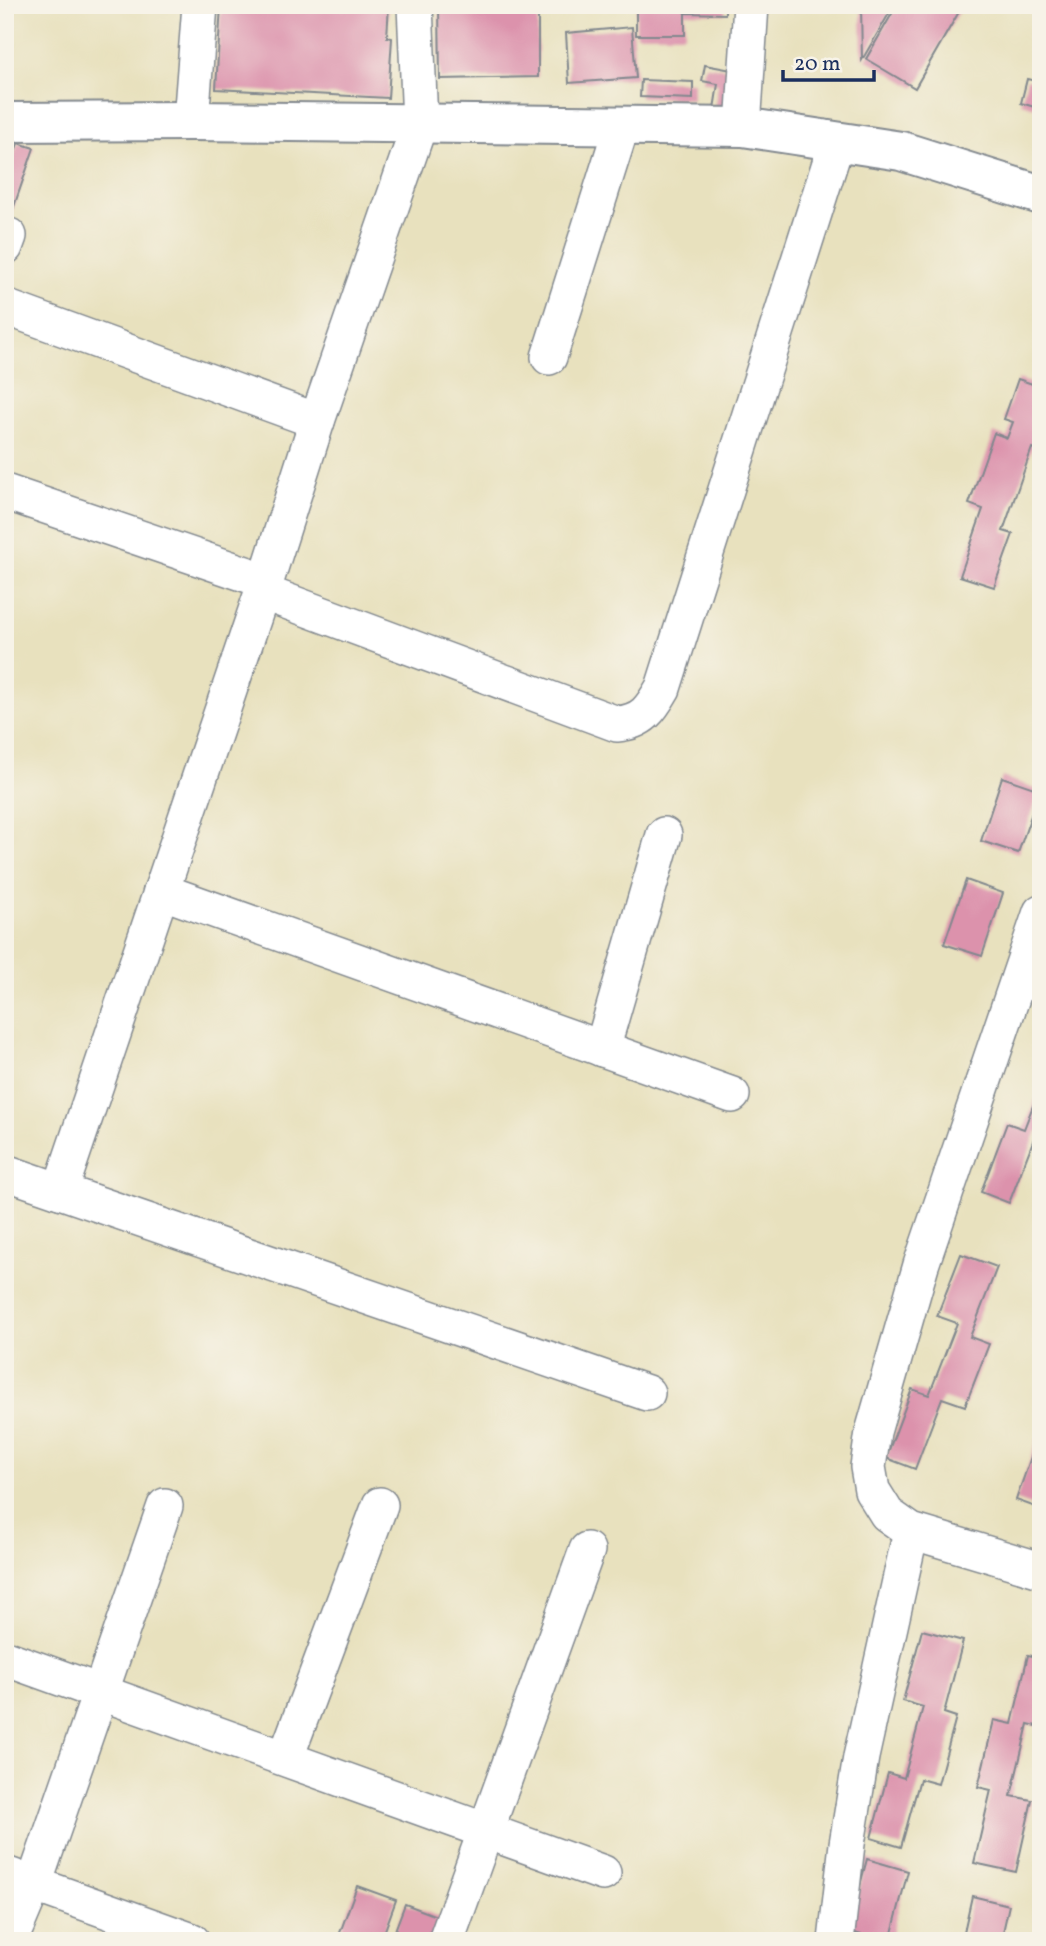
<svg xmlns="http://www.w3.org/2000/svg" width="1046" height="1946" viewBox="0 0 1046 1946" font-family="Vollkorn,serif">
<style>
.building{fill:#dc92ac}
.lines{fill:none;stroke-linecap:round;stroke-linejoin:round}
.minor-casing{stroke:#82888e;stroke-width:38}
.tertiary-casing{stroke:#82888e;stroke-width:42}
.minor{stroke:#fff;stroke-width:35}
.tertiary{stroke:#fff;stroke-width:38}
</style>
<rect width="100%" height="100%" fill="#f7f3e8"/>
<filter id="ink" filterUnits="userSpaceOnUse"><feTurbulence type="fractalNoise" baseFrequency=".0143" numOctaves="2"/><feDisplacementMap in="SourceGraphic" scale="14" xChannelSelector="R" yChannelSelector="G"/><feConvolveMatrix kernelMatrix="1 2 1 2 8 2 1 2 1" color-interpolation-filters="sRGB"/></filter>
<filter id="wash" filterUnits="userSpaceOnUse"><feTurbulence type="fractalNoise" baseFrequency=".00686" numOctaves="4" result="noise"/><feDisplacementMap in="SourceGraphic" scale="28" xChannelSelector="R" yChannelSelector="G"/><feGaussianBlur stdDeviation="1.57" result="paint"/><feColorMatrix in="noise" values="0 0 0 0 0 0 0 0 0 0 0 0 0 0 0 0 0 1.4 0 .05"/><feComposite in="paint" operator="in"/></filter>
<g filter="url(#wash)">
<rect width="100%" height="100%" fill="#e8e1be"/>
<g id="blocks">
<g class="building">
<polygon points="221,5 389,5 387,37 392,38 388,98 216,89"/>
<polygon points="439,5 538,5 538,77 440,79"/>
<polygon points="636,5 725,5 725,14 685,13 685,35 636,35"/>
<polygon points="861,5 894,5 862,60"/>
<polygon points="897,5 952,5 960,10 915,88 866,59"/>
<polygon points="632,27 636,78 569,83 566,33"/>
<polygon points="705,65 737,71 729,112 714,109 718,84 702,81"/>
<polygon points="1027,79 1041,82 1041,109 1021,103"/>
<polygon points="641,80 693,82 693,99 640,97"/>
<polygon points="18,143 34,148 10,218 5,217 5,162 11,164"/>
<polygon points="1018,379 1041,387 1041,451 1032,448 1003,531 1013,534 994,587 960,576 983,509 969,504 994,433 1007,438 1013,422 1004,419"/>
<polygon points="1002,777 1040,790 1018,853 981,841"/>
<polygon points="966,880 1003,893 982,956 944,944"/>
<polygon points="1041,1085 1041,1133 1037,1131 1009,1203 981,1192 1007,1123 1024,1129"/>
<polygon points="961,1254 997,1267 970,1337 989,1344 965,1406 942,1398 915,1469 886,1458 912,1389 929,1395 957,1323 937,1316"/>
<polygon points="1040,1431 1041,1431 1041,1509 1016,1500"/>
<polygon points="922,1630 963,1641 944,1713 956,1717 938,1784 920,1779 901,1847 871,1838 888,1773 904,1778 923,1707 903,1701"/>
<polygon points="1028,1655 1041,1658 1041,1727 1028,1724 1011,1796 1032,1800 1016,1872 974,1863 991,1790 978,1787 994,1720 1012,1724"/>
<polygon points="867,1859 908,1871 890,1941 867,1941 868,1937 848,1931"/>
<polygon points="357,1886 396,1900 381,1941 337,1941"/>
<polygon points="972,1896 1009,1905 1001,1941 962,1941"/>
<polygon points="405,1904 442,1918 433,1941 391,1941"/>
</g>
</g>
</g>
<g filter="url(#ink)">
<use href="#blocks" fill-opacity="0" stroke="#82888e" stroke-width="2"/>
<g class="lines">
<defs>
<g id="minor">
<polyline points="191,121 200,5"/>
<polyline points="743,127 751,5"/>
<polyline points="5,247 9,236"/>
<polyline points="5,307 317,421"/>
<polyline points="549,357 622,125"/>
<polyline points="5,492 266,581"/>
<path d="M 262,592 L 617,724 C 643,722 651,709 663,688 L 837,141"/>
<polyline points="161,891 732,1095"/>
<polyline points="1041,912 921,1265 873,1432 868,1467 872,1490 887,1514 911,1531 1041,1570"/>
<polyline points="602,1049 664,835"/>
<polyline points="5,1172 647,1393"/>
<polyline points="60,1191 266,581 317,421 420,123 415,5"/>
<polyline points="5,1658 603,1873"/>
<polyline points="286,1757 380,1505"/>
<polyline points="5,1874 192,1941"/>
<polyline points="10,1941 34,1884 165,1506"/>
<polyline points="446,1941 587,1550"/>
<polyline points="836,1941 847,1844 861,1757 911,1531"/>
</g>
<polyline id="tertiary" points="5,122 191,121 743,127 901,151 1041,195"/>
</defs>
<use href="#minor" class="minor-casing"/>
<use href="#tertiary" class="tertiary-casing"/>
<use href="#minor" class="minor"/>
<use href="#tertiary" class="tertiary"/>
</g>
</g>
<rect width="1046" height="1946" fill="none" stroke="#f7f3e8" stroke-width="28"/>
<path d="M783 70v10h91v-10" fill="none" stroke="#1b2f5e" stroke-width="3.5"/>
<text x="794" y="70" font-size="21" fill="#1b2f5e" stroke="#f7f3e8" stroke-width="5" paint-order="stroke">20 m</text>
</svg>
